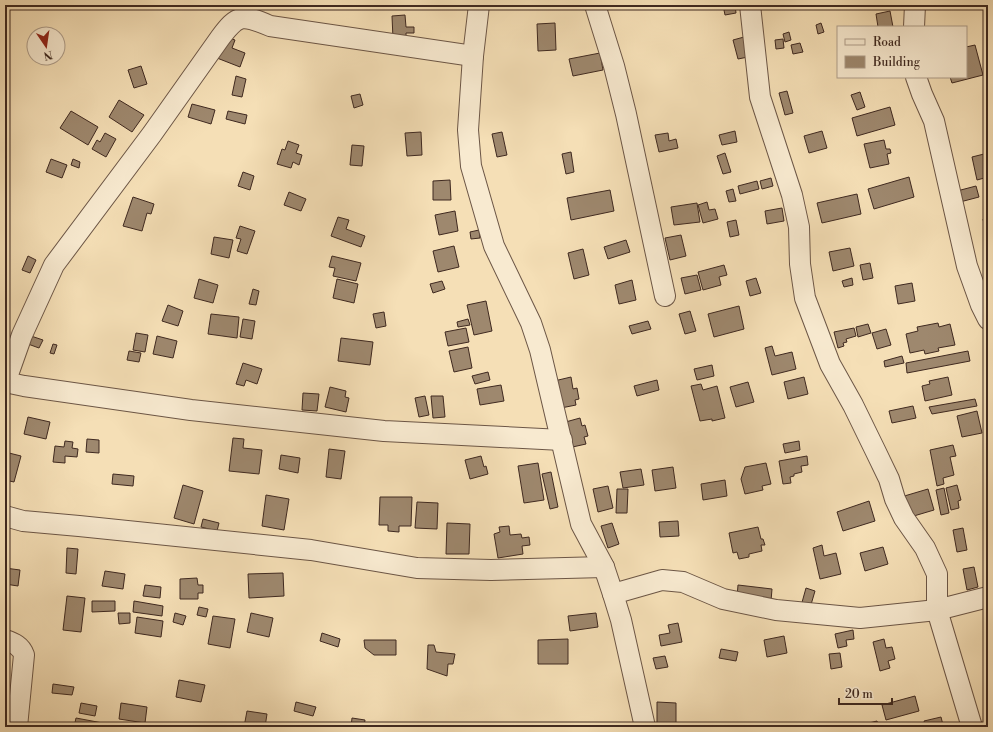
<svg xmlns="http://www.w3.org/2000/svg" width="993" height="732" viewBox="0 0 993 732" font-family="'Libre Bodoni',serif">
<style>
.building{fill:#9e886e;stroke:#3f2920}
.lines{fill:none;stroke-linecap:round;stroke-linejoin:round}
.minor-casing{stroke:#6c5646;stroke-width:22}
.minor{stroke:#f8ead0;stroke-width:20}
</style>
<rect width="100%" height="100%" fill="#f5dfb6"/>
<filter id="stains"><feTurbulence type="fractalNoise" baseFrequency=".005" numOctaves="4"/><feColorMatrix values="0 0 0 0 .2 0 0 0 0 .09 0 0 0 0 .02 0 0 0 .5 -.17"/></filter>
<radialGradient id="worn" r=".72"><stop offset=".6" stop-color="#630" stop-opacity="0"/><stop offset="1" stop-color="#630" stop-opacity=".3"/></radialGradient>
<g class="building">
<polygon points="723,5 735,5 736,13 725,15"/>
<polygon points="890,11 893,27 878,27 876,14"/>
<polygon points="405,15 406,27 414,27 414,33 406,33 406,38 393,39 392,16"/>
<polygon points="555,23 556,50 538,51 537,24"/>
<polygon points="821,23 824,32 818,34 816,25"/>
<polygon points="789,32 791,40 785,42 783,34"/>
<polygon points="226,37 235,40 232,48 245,53 240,67 217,58"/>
<polygon points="744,37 748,57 738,59 733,40"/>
<polygon points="783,39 784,48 776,49 775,40"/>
<polygon points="800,43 803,52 793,54 791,45"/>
<polygon points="975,45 983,75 952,83 950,77 966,77 966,47"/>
<polygon points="600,53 603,70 573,76 569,59"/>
<polygon points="141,66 147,84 134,88 128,70"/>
<polygon points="236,76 246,79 242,97 232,95"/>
<polygon points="787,91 793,113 785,115 779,93"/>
<polygon points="860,92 865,107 857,110 851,95"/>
<polygon points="360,94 363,105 354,108 351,96"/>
<polygon points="119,100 144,115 132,132 109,117"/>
<polygon points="192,104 215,110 211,124 188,117"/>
<polygon points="890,107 895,125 857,136 852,118"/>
<polygon points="71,111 98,127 88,145 60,128"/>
<polygon points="228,111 247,115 245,124 226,119"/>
<polygon points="735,131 737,142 722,145 719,135"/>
<polygon points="822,131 827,148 809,153 804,136"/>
<polygon points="421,132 422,155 407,156 405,133"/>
<polygon points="502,132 507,155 497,157 492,134"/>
<polygon points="105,133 116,139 106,157 92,149 97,140 100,142"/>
<polygon points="668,133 669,141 676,139 678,148 659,152 655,135"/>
<polygon points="884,140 886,149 890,149 891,153 887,154 889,164 870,168 864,144"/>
<polygon points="288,141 299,145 296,153 302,155 299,165 293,162 291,168 277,164 282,149 285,150"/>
<polygon points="352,145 364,146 362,166 350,165"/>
<polygon points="571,152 574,172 566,174 562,154"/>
<polygon points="725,153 731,172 723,174 717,156"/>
<polygon points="988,153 988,177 977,180 972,157"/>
<polygon points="51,159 67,165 62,178 46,172"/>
<polygon points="73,159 80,162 79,168 71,165"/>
<polygon points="243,172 254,176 250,190 238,186"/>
<polygon points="909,177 914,197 874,209 868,189"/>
<polygon points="771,178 773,186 762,189 760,181"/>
<polygon points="450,180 451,200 433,200 433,181"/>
<polygon points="757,181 759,189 740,194 738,186"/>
<polygon points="976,186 979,197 960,202 957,191"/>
<polygon points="733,189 736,201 729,202 726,191"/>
<polygon points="610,190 614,211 571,220 567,198"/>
<polygon points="289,192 306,199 301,211 284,205"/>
<polygon points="857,194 861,214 822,223 817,203"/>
<polygon points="133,197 154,204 151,214 147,213 142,231 123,226"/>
<polygon points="707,202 709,210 715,209 718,219 703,223 698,205"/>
<polygon points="697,203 700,222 674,225 671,207"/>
<polygon points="782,208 784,221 767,224 765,211"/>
<polygon points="455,211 458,231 439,235 435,215"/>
<polygon points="338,217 349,220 346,229 365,236 361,247 331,236"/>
<polygon points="988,218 988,244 983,219"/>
<polygon points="736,220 739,235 730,237 727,222"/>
<polygon points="240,226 255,231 247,254 237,251 241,239 236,238"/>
<polygon points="479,230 480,238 471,239 470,232"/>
<polygon points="681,235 686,256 670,260 665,238"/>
<polygon points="214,237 233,240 229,258 211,254"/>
<polygon points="626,240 630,252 608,259 604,247"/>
<polygon points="454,246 459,267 438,272 433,251"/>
<polygon points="850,248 854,266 833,271 829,252"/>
<polygon points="583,249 589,275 574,279 568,253"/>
<polygon points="28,256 36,260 30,273 22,270"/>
<polygon points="332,256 361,263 356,281 333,276 335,268 329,267"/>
<polygon points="870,263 873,278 863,280 860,265"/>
<polygon points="724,265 727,275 719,277 721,285 703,290 698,272"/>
<polygon points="697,275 701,290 685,294 681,278"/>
<polygon points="756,278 761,293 750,296 746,281"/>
<polygon points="852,278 853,285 844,287 842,281"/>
<polygon points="199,279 218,285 213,303 194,298"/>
<polygon points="337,279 358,284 354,303 333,298"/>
<polygon points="632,280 636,300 619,304 615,285"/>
<polygon points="442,281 445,289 433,293 430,284"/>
<polygon points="912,283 915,301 898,304 895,286"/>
<polygon points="253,289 259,291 256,305 249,304"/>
<polygon points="486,301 492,331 474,335 467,305"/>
<polygon points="168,305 183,311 178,326 162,321"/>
<polygon points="739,306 744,329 714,337 708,314"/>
<polygon points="690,311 696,331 685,334 679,314"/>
<polygon points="384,312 386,326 376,328 373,314"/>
<polygon points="211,314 239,317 237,338 208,334"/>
<polygon points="243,319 255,321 252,339 240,337"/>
<polygon points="468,319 470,325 458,327 457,322"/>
<polygon points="648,321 651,329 632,334 629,326"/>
<polygon points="938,323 939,327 950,324 955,345 938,348 939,351 925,354 924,350 910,353 906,334 918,331 917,327"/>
<polygon points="868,324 871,333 858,337 856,327"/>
<polygon points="466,328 469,342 448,346 445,332"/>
<polygon points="854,328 856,336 846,339 847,342 843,343 844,346 838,348 834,332"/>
<polygon points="886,329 891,345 877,349 872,333"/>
<polygon points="136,333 148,335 145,352 133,350"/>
<polygon points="31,336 43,340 39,348 28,344"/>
<polygon points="157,336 177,341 173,358 153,354"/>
<polygon points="341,338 373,342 370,365 338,361"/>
<polygon points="53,344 57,345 54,354 50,353"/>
<polygon points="772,346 775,356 792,352 796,369 772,375 765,348"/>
<polygon points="468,347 472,368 454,372 449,351"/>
<polygon points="129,351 141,353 139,362 127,360"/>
<polygon points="968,351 970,361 907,373 906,363"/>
<polygon points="902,356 904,363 885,367 884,361"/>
<polygon points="243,363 262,369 257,384 246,380 244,386 236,384"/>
<polygon points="712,365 714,376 697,380 694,369"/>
<polygon points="488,372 490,380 475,384 472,376"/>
<polygon points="571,377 573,389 577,388 579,399 575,400 576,405 556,409 550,382"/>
<polygon points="804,377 808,394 788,399 784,382"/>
<polygon points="948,377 952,395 925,401 922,386 930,384 929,381"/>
<polygon points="657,380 659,390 637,396 634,386"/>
<polygon points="748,382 754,402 736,407 730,387"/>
<polygon points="701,384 703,390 717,386 725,418 712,421 712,419 700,421 691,386"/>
<polygon points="501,385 504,401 480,405 477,389"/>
<polygon points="330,387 346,391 345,397 349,398 346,412 325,407"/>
<polygon points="303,393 319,394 317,411 302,410"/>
<polygon points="425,396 429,415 419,417 415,398"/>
<polygon points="431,396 443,396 445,417 433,418"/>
<polygon points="975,399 977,406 932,414 929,407"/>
<polygon points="913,406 916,418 892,423 889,411"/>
<polygon points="977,411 982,433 962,437 957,416"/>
<polygon points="28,417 50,422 46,439 24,434"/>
<polygon points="580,418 582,426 585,425 588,436 584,437 586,444 568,448 562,423"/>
<polygon points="233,438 244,439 243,448 262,450 259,474 229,471"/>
<polygon points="87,439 99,440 99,453 86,452"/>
<polygon points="65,441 73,442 72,448 78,449 77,457 65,456 65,463 53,462 55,446 64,447"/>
<polygon points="799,441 800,450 785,453 783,444"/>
<polygon points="953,445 956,456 950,457 954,475 943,478 944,484 937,486 930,450"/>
<polygon points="329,449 345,451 341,479 326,477"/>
<polygon points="5,452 21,456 14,482 5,480"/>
<polygon points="281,455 300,458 298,473 279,469"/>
<polygon points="481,456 484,467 486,466 488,474 470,479 465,460"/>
<polygon points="807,456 808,465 801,466 802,472 794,474 794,476 790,477 791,483 783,484 779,461"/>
<polygon points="538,463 544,500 524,503 518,466"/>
<polygon points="766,463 771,484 762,486 763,490 745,494 741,479 745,467"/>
<polygon points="673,467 676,488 655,491 652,470"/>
<polygon points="641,469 644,485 623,488 620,472"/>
<polygon points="551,472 558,507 550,509 542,474"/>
<polygon points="113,474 134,476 133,486 112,484"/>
<polygon points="725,480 727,496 703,500 701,484"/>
<polygon points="183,485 203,491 194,524 174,518"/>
<polygon points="957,485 961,500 958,501 959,508 951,510 946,488"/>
<polygon points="608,486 613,508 598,512 593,489"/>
<polygon points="944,488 949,513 941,515 936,490"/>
<polygon points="617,489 628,489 627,513 616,513"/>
<polygon points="928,489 934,510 907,518 901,497"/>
<polygon points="266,495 289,499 284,530 262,526"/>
<polygon points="380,497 412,497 411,526 399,526 399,532 388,531 388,525 379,525"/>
<polygon points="869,501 875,521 843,531 837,512"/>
<polygon points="417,502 438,503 437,529 415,528"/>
<polygon points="203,519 219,523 217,531 201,527"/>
<polygon points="678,521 679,536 660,537 659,522"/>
<polygon points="447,523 470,524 469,554 446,554"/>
<polygon points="612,523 619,544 608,548 601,526"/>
<polygon points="509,526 510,535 521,534 522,538 529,537 530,545 522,546 523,554 498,558 494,534 500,532 499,527"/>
<polygon points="758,527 761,539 763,539 765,545 761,545 762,551 749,554 749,557 739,559 737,552 733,553 729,533"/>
<polygon points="963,528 967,550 957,552 953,530"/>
<polygon points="822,545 824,556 836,553 841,574 820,579 813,548"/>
<polygon points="883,547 888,564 865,571 860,553"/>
<polygon points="67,548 78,549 76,574 66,573"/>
<polygon points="974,567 978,587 967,590 963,569"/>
<polygon points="5,568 20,570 18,586 5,584"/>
<polygon points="105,571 125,574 123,589 102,586"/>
<polygon points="283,573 284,596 249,598 248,574"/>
<polygon points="197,578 198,585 203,585 203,593 198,593 198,599 180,599 180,579"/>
<polygon points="145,585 161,587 160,598 143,596"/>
<polygon points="738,585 772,589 771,601 737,597"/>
<polygon points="806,588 815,591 810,608 801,606"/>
<polygon points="67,596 85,598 81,632 63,630"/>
<polygon points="92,601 115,601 115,611 92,612"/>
<polygon points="134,601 163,606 162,616 133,612"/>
<polygon points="199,607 208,609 206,617 197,615"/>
<polygon points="118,613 130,613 130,623 119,624"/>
<polygon points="175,613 186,616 183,625 173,622"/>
<polygon points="251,613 273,618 269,637 247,632"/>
<polygon points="596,613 598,627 570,631 568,616"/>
<polygon points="213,616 235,619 230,648 208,644"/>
<polygon points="137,617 163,621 161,637 135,633"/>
<polygon points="678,623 682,642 661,646 659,635 670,633 668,625"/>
<polygon points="988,624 988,645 984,625"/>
<polygon points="853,630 854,639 846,640 847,646 838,648 835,634"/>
<polygon points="322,633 340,639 338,647 320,641"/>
<polygon points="784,636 787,653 767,657 764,640"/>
<polygon points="568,639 568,664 538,664 538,640"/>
<polygon points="884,639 886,648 892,647 895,659 888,661 890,668 880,671 873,642"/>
<polygon points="364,640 396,640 396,655 374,655 365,648"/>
<polygon points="428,645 434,645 436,652 455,654 453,664 448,664 447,676 427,669"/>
<polygon points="721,649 738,652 736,661 719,658"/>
<polygon points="840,653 842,667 831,669 829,654"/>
<polygon points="665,656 668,667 656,669 653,658"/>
<polygon points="179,680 205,685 201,702 176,697"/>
<polygon points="53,684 74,687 72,695 52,693"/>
<polygon points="915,696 919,711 886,720 882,705"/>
<polygon points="296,702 316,707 313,716 294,711"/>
<polygon points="657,702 676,703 676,727 657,727"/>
<polygon points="81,703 97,706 95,716 79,713"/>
<polygon points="121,703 147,707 145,723 119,719"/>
<polygon points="247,711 267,714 265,727 244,727"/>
<polygon points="941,717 943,725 936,727 926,727 924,721"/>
<polygon points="76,718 108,724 107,727 74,727"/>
<polygon points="352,718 365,720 364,727 351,727"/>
<polygon points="877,721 879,727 853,727"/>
</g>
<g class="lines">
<defs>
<g id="minor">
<polyline points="479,5 473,56 468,130 471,166 494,246 531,323 540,350 581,524 604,567 613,594 621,620 645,727"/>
<polyline points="595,5 614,66 626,114 665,296"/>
<polyline points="750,5 760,97 792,195 799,227 800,264 805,298 830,364 853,405 875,450 889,479 895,499 904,518 925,548 937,574 937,610 972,727"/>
<polyline points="914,27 915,5"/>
<polyline points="916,77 922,94 934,121 967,266 981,305 988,319"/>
<polyline points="5,382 24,386 191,410 384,431 562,440"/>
<path d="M 5,383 L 22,335 L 54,265 L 152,134 L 220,38 C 238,14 242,14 270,26 L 473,56"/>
<polyline points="5,516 23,521 79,526 311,550 417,568 491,570 604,567"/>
<polyline points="613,594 662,580 683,582 723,599 776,610 860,618 937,610 988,597"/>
<path d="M 5,640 C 14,643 21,646 24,655 L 17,727"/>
</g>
</defs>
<use href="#minor" class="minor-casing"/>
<use href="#minor" class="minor"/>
</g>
<rect width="993" height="732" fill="none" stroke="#f5dfb6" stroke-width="20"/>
<rect x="6" y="6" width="981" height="720" fill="none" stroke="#3f2920" stroke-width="2"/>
<rect x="10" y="10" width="973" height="712" fill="none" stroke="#3f2920"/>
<rect x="837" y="26" width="130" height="52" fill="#f8ead0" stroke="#ae9d8a"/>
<rect x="845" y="39" width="20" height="6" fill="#f8ead0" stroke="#ae9d8a"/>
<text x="873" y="46" font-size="12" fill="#3f2920">Road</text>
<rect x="845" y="56" width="20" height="12" fill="#9e886e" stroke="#ae9d8a"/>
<text x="873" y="66" font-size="12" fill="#3f2920">Building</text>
<g transform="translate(46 46) rotate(167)"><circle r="19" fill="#f8ead0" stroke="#ae9d8a"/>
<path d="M0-3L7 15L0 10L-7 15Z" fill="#8f2418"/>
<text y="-6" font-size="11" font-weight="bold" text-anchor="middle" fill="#3f2920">N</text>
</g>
<path d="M839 698v6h53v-6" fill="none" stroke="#3f2920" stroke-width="2"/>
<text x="845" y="698" font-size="12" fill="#3f2920" stroke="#f8ead0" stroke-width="3" paint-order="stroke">20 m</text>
<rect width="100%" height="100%" filter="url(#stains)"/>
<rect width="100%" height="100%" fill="url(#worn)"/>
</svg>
